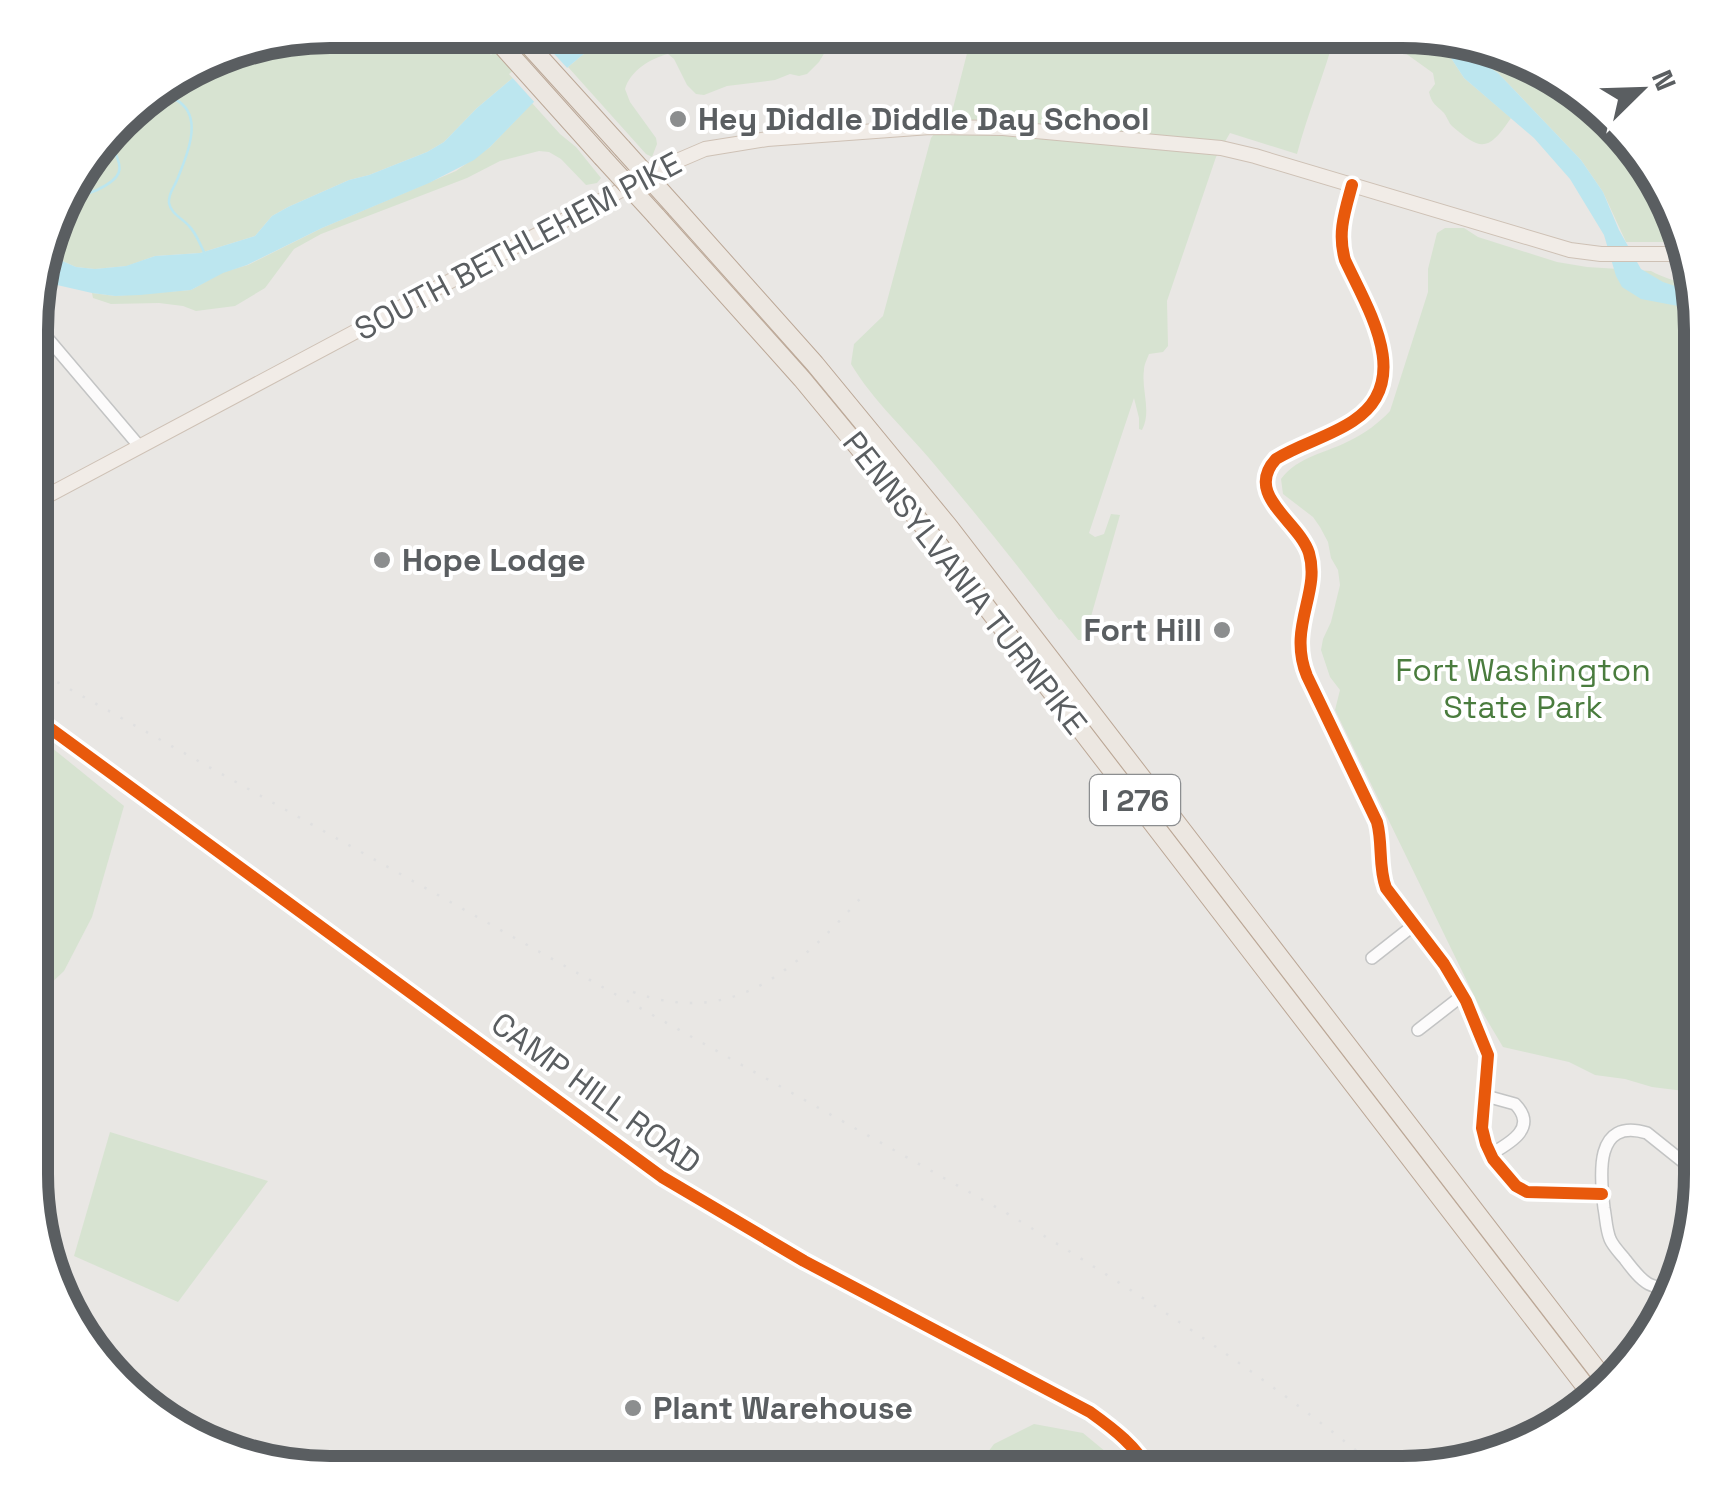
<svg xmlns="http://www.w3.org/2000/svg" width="1731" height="1504" viewBox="0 0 1731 1504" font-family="'Space Grotesk',sans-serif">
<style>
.green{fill:#d7e3d1}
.water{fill:#bce6ef}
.pier{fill:#e9e7e4}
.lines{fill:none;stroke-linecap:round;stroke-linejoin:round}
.stream{stroke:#bce6ef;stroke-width:2.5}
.minor-casing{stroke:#c3c4c4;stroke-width:14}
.major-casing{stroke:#cec1b5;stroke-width:16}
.highway-casing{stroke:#bba796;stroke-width:20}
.minor{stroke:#fcfbfb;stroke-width:11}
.major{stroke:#f1ece7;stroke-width:14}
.highway{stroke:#ece7e1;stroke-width:18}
.rail{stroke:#e0e0e0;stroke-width:2.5;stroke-dasharray:2.5 12;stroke-linecap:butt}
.highway-bridge-casing{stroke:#bba796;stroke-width:20;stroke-linecap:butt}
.highway-bridge{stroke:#ece7e1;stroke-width:18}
.cycleway-casing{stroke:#fff;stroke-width:19}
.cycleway{stroke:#e8590c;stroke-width:12}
.poi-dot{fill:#8c8e8f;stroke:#fff;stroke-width:4}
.labels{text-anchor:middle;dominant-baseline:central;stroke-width:8;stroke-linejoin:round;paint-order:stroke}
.shield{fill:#fff;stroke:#8c8e90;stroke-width:2.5}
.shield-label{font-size:30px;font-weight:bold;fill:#5a5e61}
.poi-label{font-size:32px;font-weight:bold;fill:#5a5e61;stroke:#fff;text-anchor:start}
.street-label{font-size:32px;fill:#5a5e61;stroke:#fff}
.park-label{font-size:32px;fill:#4a7c3e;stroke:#fff}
.rim{fill:none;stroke:#5a5e61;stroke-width:12}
</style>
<rect width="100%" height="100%" fill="#e9e7e4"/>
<g class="green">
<path d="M 329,30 L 468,30 L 491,55 L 517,30 L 570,30 L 477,108 L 444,142 L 427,152 L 369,175 L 349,180 L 288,207 L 272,216 L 255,236 L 200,253 L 155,256 L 127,266 L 95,269 L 76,267 L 60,260 L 49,242 L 70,180 L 132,104 L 195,68 C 200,75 209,74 216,70 C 231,41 297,35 329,30 Z"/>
<path d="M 631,30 L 839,30 L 840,36 L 837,43 L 828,47 L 819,62 L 807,74 L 799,76 L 790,74 L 775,80 L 727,86 L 704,95 L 696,94 L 687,85 L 674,59 L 668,54 C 651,58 630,71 625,89 L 630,102 L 656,138 L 657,144 L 652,157 L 646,154 L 568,67 L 585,53 Z"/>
<path d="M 973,30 L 1336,31 C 1325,73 1308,112 1297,154 L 1230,133 L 1216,157 L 1167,301 L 1168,346 L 1163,352 L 1149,354 C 1147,359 1144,365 1144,370 C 1141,390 1152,411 1142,430 L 1139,429 L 1139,418 L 1134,398 L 1089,533 L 1095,537 L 1104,534 L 1111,514 L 1120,515 L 1086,634 L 1081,640 L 1078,640 L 1061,619 L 1059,620 C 1019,567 977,515 934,464 C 907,431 873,401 851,364 L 854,344 L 883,316 L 931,138 L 952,112 Z"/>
<path d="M 1368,31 L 1422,31 L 1436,35 L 1464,78 L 1511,118 C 1488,152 1481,151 1452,126 C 1448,122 1447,116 1443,112 C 1435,104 1432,104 1429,92 L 1435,84 L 1433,73 L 1394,45 Z"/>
<polygon points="1461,41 1534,61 1614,118 1678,214 1680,222 1668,230 1670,238 1665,242 1626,242 1603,192 1581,160 1498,73 1474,58"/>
<polygon points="532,103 560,134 576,147 601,178 597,183 586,185 561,159 549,152 539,151 500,161 467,178 321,234 294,249 265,288 235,306 196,311 183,306 159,303 111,304 93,298 92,293 115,296 191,290 223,272 248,265 322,228 456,171 490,147"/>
<path d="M 1445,228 L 1464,228 L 1478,237 L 1557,262 L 1587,267 L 1651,271 C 1661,277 1683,283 1695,288 L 1696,293 L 1680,287 L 1700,309 L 1701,1096 L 1684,1091 L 1652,1087 L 1625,1079 L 1595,1075 L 1569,1062 L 1503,1047 L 1481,1010 L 1335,710 L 1340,690 L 1330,677 L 1321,650 L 1323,639 L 1331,622 L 1340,585 L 1338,570 L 1331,558 L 1328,542 L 1320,527 L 1313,517 L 1283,494 L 1281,479 C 1298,456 1327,453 1351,440 C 1365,433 1379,423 1390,411 L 1428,292 L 1428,269 L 1437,233 Z"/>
<polygon points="36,735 124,806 92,917 64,971 31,1002 32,744"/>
<polygon points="110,1132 268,1181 178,1302 74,1256"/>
<polygon points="1034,1424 1083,1433 1112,1457 1119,1474 981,1474 980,1463 994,1444"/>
</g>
<g class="water">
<polygon points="570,30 631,30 585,53 568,67 490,147 474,160 429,183 322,228 247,265 223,273 191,290 140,295 115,296 92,293 57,285 40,268 49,242 60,260 76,267 95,269 126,266 155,256 200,253 255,236 272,216 288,207 349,180 369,175 427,152 444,142 477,108"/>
<polygon points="1436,35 1461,41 1474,58 1498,73 1581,160 1603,192 1619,230 1641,269 1663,282 1696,293 1700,318 1689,310 1678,306 1641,299 1622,287 1616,276 1604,235 1570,179 1534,138 1464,78"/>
</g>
<polygon class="pier" points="545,44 570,71 537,105 509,74"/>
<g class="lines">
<g class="stream">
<path d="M 131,106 C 147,99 169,91 183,105 C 202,123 185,160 177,180 C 174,188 168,193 169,203 C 171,214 182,218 189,226 C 197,234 200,245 205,254"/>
<path d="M 65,193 C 77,196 86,195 97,190 C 139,170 109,160 111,129"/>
</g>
<defs>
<g id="minor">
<path d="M 1352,185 C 1345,211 1337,233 1345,260 C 1367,308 1415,381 1353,421 C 1329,437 1300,444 1276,459 C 1243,495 1299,521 1309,553 C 1321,593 1287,627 1307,676 L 1377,822 C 1383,844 1378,867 1386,888 L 1444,964 L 1466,1001 L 1488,1055 L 1482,1128 L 1486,1144 L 1493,1159 L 1516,1186 L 1527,1192 L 1602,1194"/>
<polyline points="33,321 140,447"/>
<path d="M 32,715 L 662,1177 L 804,1261 L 1090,1412 C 1115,1430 1136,1446 1151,1473"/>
<polyline points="1372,958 1414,925"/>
<polyline points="1418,1030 1463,995"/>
<path d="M 1486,1096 L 1515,1104 C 1538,1128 1510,1143 1491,1154"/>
<path d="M 1680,1279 C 1653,1298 1640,1279 1624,1258 C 1619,1252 1613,1246 1610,1239 C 1606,1229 1606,1218 1604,1208 C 1600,1175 1594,1117 1647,1133 L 1687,1165 L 1700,1179"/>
</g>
<polyline id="major" points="32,504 670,164 705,149 767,139 930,127 1003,128 1221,148 1255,156 1570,250 1601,254 1687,254"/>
<g id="highway">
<polyline points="488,30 602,157"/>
<polyline points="515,30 622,148"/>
<polyline points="676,208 815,364 949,527 1611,1388"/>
<polyline points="656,216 802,379 935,540 1595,1399"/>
</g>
</defs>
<use href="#minor" class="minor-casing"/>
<use href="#major" class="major-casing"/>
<use href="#highway" class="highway-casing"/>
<use href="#minor" class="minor"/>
<use href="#major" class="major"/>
<use href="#highway" class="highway"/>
<g class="rail">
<path d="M 32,668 L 1003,1211 C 1135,1290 1265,1375 1384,1473"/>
<path d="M 633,992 C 738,1030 802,963 867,891"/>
</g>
<defs>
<g id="highway-bridge">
<polyline points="622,148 676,208"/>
<polyline points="602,157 656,216"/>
</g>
</defs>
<use href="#highway-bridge" class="highway-bridge-casing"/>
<use href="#highway-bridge" class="highway-bridge"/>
<defs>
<g id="cycleway">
<path d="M 1352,185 C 1345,211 1337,233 1345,260 C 1367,308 1415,381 1353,421 C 1329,437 1300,444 1276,459 C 1243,495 1299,521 1309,553 C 1321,593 1287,627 1307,676 L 1377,822 C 1383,844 1378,867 1386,888 L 1444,964 L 1466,1001 L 1488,1055 L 1482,1128 L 1486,1144 L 1493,1159 L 1516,1186 L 1527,1192 L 1602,1194"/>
<path d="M 32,715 L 662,1177 L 804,1261 L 1090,1412 C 1115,1430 1136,1446 1151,1473"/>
</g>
</defs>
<use href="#cycleway" class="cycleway-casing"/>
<use href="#cycleway" class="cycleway"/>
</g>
<g class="poi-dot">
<circle cx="678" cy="119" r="10"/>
<circle cx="382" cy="560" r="10"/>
<circle cx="1222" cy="630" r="10"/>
<circle cx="633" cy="1408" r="10"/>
</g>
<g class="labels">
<rect class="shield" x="1090" y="775" width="90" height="50" rx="8"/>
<g class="shield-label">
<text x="1135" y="800">I 276</text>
</g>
<g class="poi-label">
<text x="698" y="119">Hey Diddle Diddle Day School</text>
<text x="402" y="560">Hope Lodge</text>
<text x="1202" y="630" text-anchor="end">Fort Hill</text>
<text x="653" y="1408">Plant Warehouse</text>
</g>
<g class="street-label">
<text transform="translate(518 246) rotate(-28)">SOUTH BETHLEHEM PIKE</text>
<text transform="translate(965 583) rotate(52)">PENNSYLVANIA TURNPIKE</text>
<text transform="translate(596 1093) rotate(36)">CAMP HILL ROAD</text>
</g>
<g class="park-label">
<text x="1523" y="670">Fort Washington<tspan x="1523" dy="37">State Park</tspan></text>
</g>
</g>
<path d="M0 0H1731V1504H0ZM330 48H1402A282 282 0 0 1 1684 330V1174A282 282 0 0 1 1402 1456H330A282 282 0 0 1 48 1174V330A282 282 0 0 1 330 48Z" fill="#fff" fill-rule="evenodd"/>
<path class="rim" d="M330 48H1402A282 282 0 0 1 1684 330V1174A282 282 0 0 1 1402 1456H330A282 282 0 0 1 48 1174V330A282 282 0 0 1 330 48Z"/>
<g transform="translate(1641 90) rotate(67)" stroke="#ffffff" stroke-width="8" paint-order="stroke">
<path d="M0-8L18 38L0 25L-18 38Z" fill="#5a5e61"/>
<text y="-15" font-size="28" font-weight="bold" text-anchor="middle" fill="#5a5e61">N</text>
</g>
</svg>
